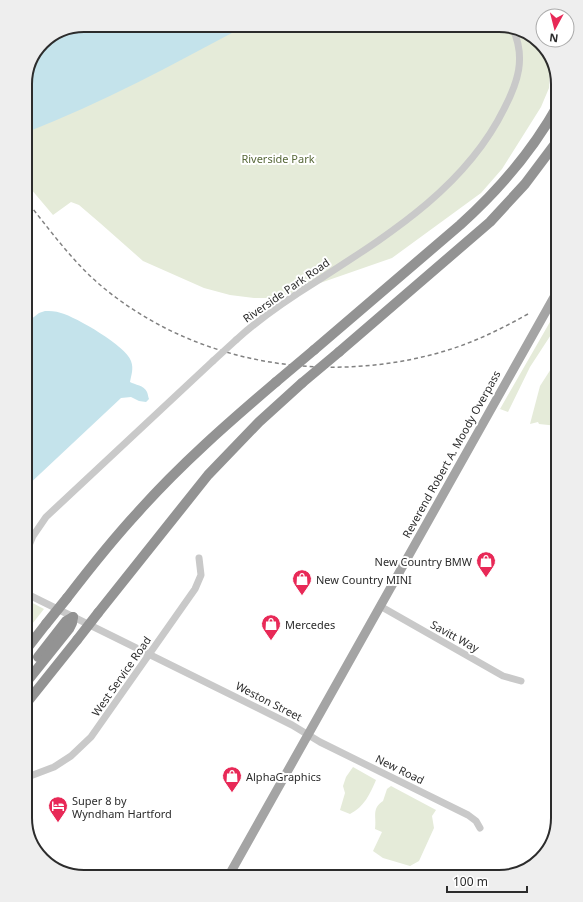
<svg xmlns="http://www.w3.org/2000/svg" width="583" height="902" viewBox="0 0 583 902" font-family="'Noto Sans',sans-serif">
<style>
.green{fill:#e5ebd9}
.water{fill:#c4e3eb}
.lines{fill:none;stroke-linecap:round;stroke-linejoin:round}
.minor{stroke:#c9c9c9;stroke-width:7}
.major{stroke:#a4a4a4;stroke-width:9}
.highway{stroke:#939393;stroke-width:10}
.rail{stroke:#818181;stroke-width:1.5;stroke-dasharray:4 3;stroke-linecap:butt}
.minor-bridge{stroke:#c9c9c9;stroke-width:7}
.highway-bridge{stroke:#939393;stroke-width:10}
.labels{text-anchor:middle;dominant-baseline:central;stroke-width:4;stroke-linejoin:round;paint-order:stroke}
.park-label{font-size:11px;fill:#576839;stroke:#fff}
.street-label{font-size:11px;fill:#2c2c2c;stroke:#fff}
.poi-label{font-size:11px;fill:#2c2c2c;stroke:#fff;text-anchor:start}
.rim{fill:none;stroke:#2c2c2c;stroke-width:2}
</style>
<rect width="100%" height="100%" fill="#fff"/>
<g class="green">
<polygon points="203,25 503,25 532,35 552,58 553,64 550,73 549,88 541,107 502,169 481,193 392,258 277,298 254,298 230,295 204,288 143,261 100,223 79,205 71,202 53,215 25,182 25,121"/>
<polygon points="558,308 558,324 530,367 508,412 500,409"/>
<polygon points="558,358 558,426 539,424 538,422 530,424 540,386"/>
<polygon points="25,599 44,609 25,633"/>
<path d="M 353,767 L 376,780 C 370,794 364,807 350,814 L 340,810 L 345,793 L 343,786 L 346,777 Z"/>
<path d="M 391,786 L 436,810 L 432,816 L 434,828 L 419,861 L 410,866 L 383,858 L 373,851 L 382,832 L 375,829 C 377,817 371,809 383,801 L 387,789 Z"/>
</g>
<g class="water">
<path d="M 84,25 L 247,25 C 174,64 102,103 25,133 L 25,80 L 42,42 Z"/>
<path d="M 45,311 C 50,311 55,311 61,313 C 76,317 126,346 131,361 C 134,369 131,375 130,382 C 135,385 144,385 147,392 C 148,394 148,397 149,399 L 146,402 L 139,401 L 131,397 L 121,398 L 25,488 L 25,324 L 39,313 Z"/>
</g>
<g class="lines">
<g class="minor">
<path d="M 236,340 C 261,317 288,299 317,281 C 388,235 465,188 504,109 C 518,82 526,58 513,29"/>
<polyline points="25,555 33,536 46,517 213,361"/>
<polyline points="25,593 292,725 320,742 468,815 476,821 480,828"/>
<polyline points="380,606 503,676 521,681"/>
<polyline points="25,778 54,767 71,756 91,737 195,589 201,575 199,558"/>
</g>
<polyline class="major" points="228,877 558,290"/>
<g class="highway">
<path d="M 314,350 L 460,225 C 499,190 533,150 558,105"/>
<polyline points="339,352 490,222 525,184 558,140"/>
<path d="M 67,598 C 90,568 113,539 139,511 C 181,464 228,423 276,382"/>
<polyline points="98,613 208,475 259,422 302,383"/>
<polyline points="25,651 46,624"/>
<polyline points="38,657 66,621 73,617"/>
<polyline points="25,684 69,629 72,623 73,617"/>
<polyline points="25,705 77,640"/>
</g>
<path class="rail" d="M 25,199 C 50,230 74,264 105,289 C 200,366 330,385 445,351 C 475,342 501,329 528,314"/>
<polyline class="minor-bridge" points="213,361 236,340"/>
<g class="highway-bridge">
<polyline points="276,382 314,350"/>
<polyline points="302,383 339,352"/>
<polyline points="46,624 67,598"/>
<polyline points="77,640 98,613"/>
</g>
</g>
<defs>
<symbol id="shop-pin" viewBox="-11 -11 22 30"><path d="M0 17L-7.5 6A9.5 9.5 0 1 1 7.5 6Z" fill="#e82957" stroke="#fff"/><path d="M-5-2.5h2.3a2.7 3.5 0 0 1 5.4 0H5L5.5 6h-11ZM-1.5-2.5h3a1.5 2.3 0 0 0-3 0Z" fill="#fff"/></symbol>
<symbol id="hotel-pin" viewBox="-11 -11 22 30"><path d="M0 17L-7.5 6A9.5 9.5 0 1 1 7.5 6Z" fill="#e82957" stroke="#fff"/><path d="M-6-4.5h1.5V1H6V5H4.5V3h-9V5H-6ZM-4 0a1.8 1.8 0 1 1 3.6 0ZM.5 0V-2.5h3Q6-2.5 6 0Z" fill="#fff"/></symbol>
</defs>
<g fill-rule="evenodd">
<use href="#shop-pin" x="475" y="550" width="22" height="30"/>
<use href="#shop-pin" x="291" y="568" width="22" height="30"/>
<use href="#shop-pin" x="260" y="613" width="22" height="30"/>
<use href="#shop-pin" x="221" y="765" width="22" height="30"/>
<use href="#hotel-pin" x="47" y="795" width="22" height="30"/>
</g>
<g class="labels">
<g class="park-label">
<text x="278" y="158">Riverside Park</text>
</g>
<g class="street-label">
<text transform="translate(286 290) rotate(-35)">Riverside Park Road</text>
<text transform="translate(451 454) rotate(-61)">Reverend Robert A. Moody Overpass</text>
<text transform="translate(455 636) rotate(29)">Savitt Way</text>
<text transform="translate(121 676) rotate(-55)">West Service Road</text>
<text transform="translate(269 701) rotate(27)">Weston Street</text>
<text transform="translate(400 769) rotate(26)">New Road</text>
</g>
<g class="poi-label">
<text x="472" y="561" text-anchor="end">New Country BMW</text>
<text x="316" y="579">New Country MINI</text>
<text x="285" y="624">Mercedes</text>
<text x="246" y="776">AlphaGraphics</text>
<text x="72" y="800">Super 8 by<tspan x="72" dy="13">Wyndham Hartford</tspan></text>
</g>
</g>
<path d="M0 0H583V902H0ZM84 32H499A52 52 0 0 1 551 84V818A52 52 0 0 1 499 870H84A52 52 0 0 1 32 818V84A52 52 0 0 1 84 32Z" fill="#eee" fill-rule="evenodd"/>
<path class="rim" d="M84 32H499A52 52 0 0 1 551 84V818A52 52 0 0 1 499 870H84A52 52 0 0 1 32 818V84A52 52 0 0 1 84 32Z"/>
<g transform="translate(555 28) rotate(187)"><circle r="19" fill="#ffffff" stroke="#ababab"/>
<path d="M0-3L7 15L0 10L-7 15Z" fill="#e82957"/>
<text y="-6" font-size="11" font-weight="bold" text-anchor="middle" fill="#2c2c2c">N</text>
</g>
<path d="M447 886v6h80v-6" fill="none" stroke="#2c2c2c" stroke-width="2"/>
<text x="453" y="886" font-size="12" fill="#2c2c2c" stroke="#ffffff" stroke-width="3" paint-order="stroke">100 m</text>
</svg>
